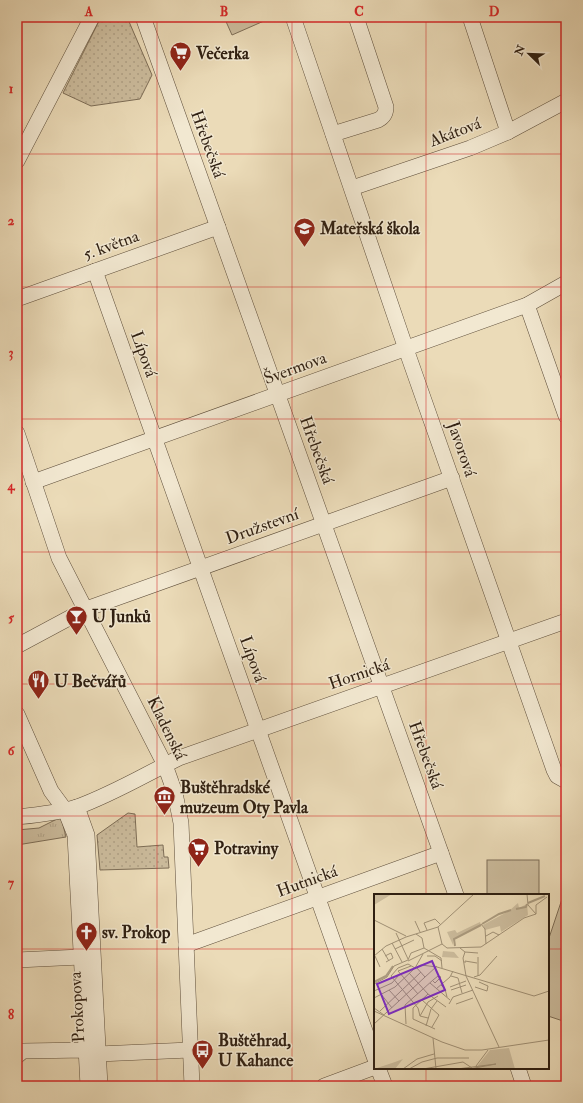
<svg xmlns="http://www.w3.org/2000/svg" width="583" height="1103" viewBox="0 0 583 1103" font-family="'IM FELL Double Pica',serif">
<style>
.grass{fill:url(#grass-tufts);stroke:#7d6d56}
.park{fill:url(#park-dots);stroke:#7d6d56}
.garden{fill:#cbbb9c;stroke:#7d6d56}
.lines{fill:none;stroke-linecap:round;stroke-linejoin:round}
.minor-casing{stroke:#5e4e3b;stroke-width:16}
.minor{stroke:#f2e8d1;stroke-width:15}
.grid{fill:none;stroke:#d62828;stroke-width:1;stroke-opacity:0.55}
.labels{text-anchor:middle;dominant-baseline:central;stroke-width:3;stroke-linejoin:round;paint-order:stroke}
.poi-label{font-size:17px;font-weight:bold;fill:#2f1f11;stroke:#f2e8d1;text-anchor:start}
.street-label{font-size:17px;fill:#2f1f11;stroke:#f2e8d1}
.inset-river{fill:none;stroke:#ab9b7f;stroke-width:2}
.inset-road{fill:none;stroke:#a09075;stroke-width:1}
.view{fill:#7b2cbf;fill-opacity:0.15;stroke:#7b2cbf;stroke-width:2}
.inset-edge{fill:none;stroke:#2f1f11;stroke-width:2}
.neatline{fill:none;stroke:#d62828;stroke-width:1.5}
.grid-label{font-size:13px;text-anchor:middle;font-weight:bold;fill:#d62828}
</style>
<defs>
<pattern id="grass-tufts" width="24" height="20" patternUnits="userSpaceOnUse"><rect width="24" height="20" fill="#cbbb9c"/><path d="M3 7l-1-3M5 7V3M7 7l1-3M15 17l-1-3M17 17v-4M19 17l1-3" fill="none" stroke="#afa085"/></pattern>
<pattern id="park-dots" width="8" height="8" patternUnits="userSpaceOnUse"><rect width="8" height="8" fill="#cbbb9c"/><path d="M2 2h.1M6 6h.1" fill="none" stroke="#afa085" stroke-width="1.8" stroke-linecap="round"/></pattern>
</defs>
<rect width="100%" height="100%" fill="#ebdbb8"/>
<filter id="stains"><feTurbulence type="fractalNoise" baseFrequency=".005" numOctaves="4"/><feColorMatrix values="0 0 0 0 .2 0 0 0 0 .09 0 0 0 0 .02 0 0 0 .5 -.17"/></filter>
<radialGradient id="worn" r=".72"><stop offset=".6" stop-color="#630" stop-opacity="0"/><stop offset="1" stop-color="#630" stop-opacity=".3"/></radialGradient>
<polygon class="grass" points="61,817 66,837 17,845 17,830 39,828"/>
<g class="park">
<polygon points="101,17 127,17 152,75 140,99 91,106 63,93"/>
<polygon points="128,813 135,814 137,847 163,845 164,857 168,857 169,868 100,870 97,835"/>
</g>
<g class="garden">
<polygon points="224,17 273,17 232,35"/>
<rect x="487" y="860" width="52" height="35"/>
<polygon points="566,887 566,1022 548,1016 548,941"/>
</g>
<g class="lines">
<defs>
<g id="minor">
<polyline points="143,17 456,895"/>
<polyline points="293,17 406,349 554,770 557,776 566,781"/>
<polyline points="470,17 508,132"/>
<path d="M 333,134 L 378,120 C 384,117 386,113 386,107 L 356,17"/>
<polyline points="17,161 92,17"/>
<polyline points="352,188 470,148 508,132 566,101"/>
<polyline points="95,271 375,1059"/>
<polyline points="17,299 218,227"/>
<polyline points="527,305 566,416"/>
<polyline points="17,433 59,558 165,765 175,793 181,823 192,1086"/>
<polyline points="33,482 527,305 566,283"/>
<polyline points="17,646 86,609 452,478"/>
<polyline points="17,714 51,791 65,810 75,835 88,1086"/>
<polyline points="77,807 87,835 100,1086"/>
<path d="M 17,817 C 37,815 58,813 77,807 C 113,794 146,774 179,758 L 566,621"/>
<polyline points="186,945 441,853"/>
<polyline points="17,960 81,957"/>
<polyline points="17,1056 23,1051 86,1050 98,1054 190,1050"/>
<polyline points="378,1068 385,1086"/>
<polyline points="518,1068 524,1086"/>
<polyline points="324,1086 375,1067"/>
</g>
</defs>
<use href="#minor" class="minor-casing"/>
<use href="#minor" class="minor"/>
</g>
<path class="grid" d="M 157,17 L 157,1086M 292,17 L 292,1086M 426,17 L 426,895M 17,154 L 566,154M 17,287 L 566,287M 17,419 L 566,419M 17,552 L 566,552M 17,684 L 566,684M 17,816 L 566,816M 17,949 L 375,949M 548,949 L 566,949M 426,1068 L 426,1086"/>
<defs>
<symbol id="supermarket-pin" viewBox="-11 -11 22 30"><path d="M0 17L-7.5 6A9.5 9.5 0 1 1 7.5 6Z" fill="#8f2418" stroke="#f2e8d1"/><path d="M-6-5.5h2.5l.6 2H6L4.5 2H-2.5L-4.4-4H-6ZM-1.5 3.2a1.3 1.3 0 1 0 .1 0ZM3 3.2a1.3 1.3 0 1 0 .1 0Z" fill="#fff"/></symbol>
<symbol id="school-pin" viewBox="-11 -11 22 30"><path d="M0 17L-7.5 6A9.5 9.5 0 1 1 7.5 6Z" fill="#8f2418" stroke="#f2e8d1"/><path d="M0-5L7-2L0 1L-7-2ZM-4 1L0 2.5L4 1V4Q0 6-4 4Z" fill="#fff"/></symbol>
<symbol id="bar-pin" viewBox="-11 -11 22 30"><path d="M0 17L-7.5 6A9.5 9.5 0 1 1 7.5 6Z" fill="#8f2418" stroke="#f2e8d1"/><path d="M-6-5H6L.8 .8V4.5H3.5V6h-7V4.5H-.8V.8Z" fill="#fff"/></symbol>
<symbol id="restaurant-pin" viewBox="-11 -11 22 30"><path d="M0 17L-7.5 6A9.5 9.5 0 1 1 7.5 6Z" fill="#8f2418" stroke="#f2e8d1"/><path d="M-5-6h1v4h1v-4h1v4h1v-4h1v5L-1.5 .5V6h-2V.5L-5-1ZM5-6V6H3V1.5H1.5Q1.5-4 5-6Z" fill="#fff"/></symbol>
<symbol id="museum-pin" viewBox="-11 -11 22 30"><path d="M0 17L-7.5 6A9.5 9.5 0 1 1 7.5 6Z" fill="#8f2418" stroke="#f2e8d1"/><path d="M0-6L6-3V-2H-6V-3ZM-5-1h2V3h-2ZM-1-1h2V3h-2ZM3-1h2V3H3ZM-6 4H6V6H-6Z" fill="#fff"/></symbol>
<symbol id="church-pin" viewBox="-11 -11 22 30"><path d="M0 17L-7.5 6A9.5 9.5 0 1 1 7.5 6Z" fill="#8f2418" stroke="#f2e8d1"/><path d="M-1.2-6h2.4v3.5h3.3v2.4h-3.3V6h-2.4V-.1h-3.3v-2.4h3.3Z" fill="#fff"/></symbol>
<symbol id="bus-pin" viewBox="-11 -11 22 30"><path d="M0 17L-7.5 6A9.5 9.5 0 1 1 7.5 6Z" fill="#8f2418" stroke="#f2e8d1"/><path d="M-5-6H5V4H4V6H2V4H-2V6H-4V4H-5ZM-3.5-4V0h7V-4ZM-3.5 1.2v1.5H-2V1.2ZM2 1.2v1.5H3.5V1.2Z" fill="#fff"/></symbol>
</defs>
<g fill-rule="evenodd">
<use href="#supermarket-pin" x="168" y="40" width="25" height="34"/>
<use href="#school-pin" x="292" y="216" width="25" height="34"/>
<use href="#bar-pin" x="64" y="604" width="25" height="34"/>
<use href="#restaurant-pin" x="26" y="668" width="25" height="34"/>
<use href="#museum-pin" x="152" y="784" width="25" height="34"/>
<use href="#supermarket-pin" x="186" y="836" width="25" height="34"/>
<use href="#church-pin" x="74" y="920" width="25" height="34"/>
<use href="#bus-pin" x="190" y="1038" width="25" height="34"/>
</g>
<g class="labels">
<g class="poi-label">
<text x="196" y="53">Večerka</text>
<text x="320" y="228">Mateřská škola</text>
<text x="92" y="616">U Junků</text>
<text x="54" y="681">U Bečvářů</text>
<text x="180" y="787">Buštěhradské<tspan x="180" dy="20">muzeum Oty Pavla</tspan></text>
<text x="214" y="848">Potraviny</text>
<text x="102" y="932">sv. Prokop</text>
<text x="218" y="1040">Buštěhrad,<tspan x="218" dy="20">U Kahance</tspan></text>
</g>
<g class="street-label">
<text transform="translate(455 132) rotate(-21)">Akátová</text>
<text transform="translate(208 144) rotate(70)">Hřebečská</text>
<text transform="translate(111 245) rotate(-20)">5. května</text>
<text transform="translate(144 354) rotate(70)">Lípová</text>
<text transform="translate(295 368) rotate(-20)">Švermova</text>
<text transform="translate(462 449) rotate(71)">Javorová</text>
<text transform="translate(317 450) rotate(70)">Hřebečská</text>
<text transform="translate(262 526) rotate(-20)">Družstevní</text>
<text transform="translate(253 659) rotate(70)">Lípová</text>
<text transform="translate(359 674) rotate(-19)">Hornická</text>
<text transform="translate(167 728) rotate(64)">Kladenská</text>
<text transform="translate(426 755) rotate(70)">Hřebečská</text>
<text transform="translate(307 881) rotate(-20)">Hutnická</text>
<text transform="translate(77 1007) rotate(-93)">Prokopova</text>
</g>
</g>
<g transform="translate(374 894)">
<rect width="175" height="175" fill="#ebdbb8"/>
<path d="M 0,0 L 18,0 L 0,11 ZM 144,9 L 145,14 L 153,10 L 154,21 L 127,38 L 126,32 L 111,36 L 109,31 L 135,17 ZM 106,28 L 107,31 L 79,46 L 79,51 L 73,38 L 81,36 L 83,39 ZM 29,165 L 21,175 L 0,175 L 21,168 Z" fill="#cbbb9c"/>
<path d="M 69,57 L 80,58 L 85,64 L 68,63 ZM 135,154 L 141,175 L 101,175 L 116,156 Z" fill="#cbbb9c"/>
<path class="inset-river" d="M 154,9 L 171,2M 142,15 L 152,13 L 153,10M 108,30 L 125,20 L 137,16M 81,52 L 80,45 L 107,31M 0,88 L 12,82 L 19,72"/>
<path class="inset-road" d="M 153,0 L 154,11 L 162,20M 0,26 L 32,42M 41,27 L 46,38M 107,30 L 111,35 L 112,50M 64,33 L 68,50M 53,36 L 50,29 L 61,25 L 67,31M 22,39 L 34,65M 42,40 L 48,44 L 50,54 L 67,64 L 68,74M 112,42 L 119,38 L 125,41M 18,49 L 28,68M 68,50 L 73,54 L 107,53 L 150,24 L 162,20 L 162,11 L 173,3M 86,54 L 91,58 L 89,64 L 92,82M 8,55 L 15,67M 21,55 L 40,46M 91,58 L 104,59M 49,60 L 41,74 L 34,70 L 24,74 L 17,82 L 44,114 L 46,122 L 54,124M 0,62 L 12,52 L 32,43 L 64,33 L 100,0M 1,62 L 6,73M 11,62 L 17,59 L 19,64 L 12,68M 53,62 L 61,62 L 68,67M 104,63 L 104,82M 34,67 L 68,50M 91,69 L 91,67 L 103,69M 37,72 L 24,77 L 44,100M 42,73 L 51,83M 35,79 L 54,100 L 72,113M 77,82 L 84,84 L 88,99M 92,82 L 125,153M 100,83 L 106,81 L 123,62M 56,89 L 76,106M 0,90 L 13,83 L 20,72 L 34,66 L 37,59 L 50,54M 67,91 L 71,95 L 73,103M 76,93 L 92,87M 101,93 L 113,97 L 114,92 L 105,88M 62,95 L 76,83 L 79,77M 15,96 L 25,107M 77,96 L 92,91M 0,97 L 18,89 L 25,81M 7,100 L 18,114M 54,100 L 39,114 L 39,125 L 61,135M 0,104 L 21,93 L 41,74 L 47,71 L 63,73 L 160,102 L 175,97M 48,106 L 65,121 L 58,133M 75,110 L 79,103 L 99,96M 82,110 L 99,104M 0,114 L 10,121M 0,117 L 68,148 L 91,156 L 108,156 L 175,146M 6,117 L 47,78M 46,122 L 54,108 L 64,102M 0,130 L 63,72M 32,130 L 31,111 L 49,95 L 59,86 L 64,82 L 67,83 L 61,89 L 59,87M 52,132 L 57,115 L 63,107M 59,144 L 62,175M 102,172 L 114,156M 29,175 L 43,165 L 60,160M 35,175 L 48,168 L 63,164 L 95,164M 49,175 L 89,168 L 98,174M 83,175 L 122,170M 95,175 L 122,170"/>
<path class="view" d="M 58,67 L 71,96 L 15,120 L 3,90 Z"/>
<rect width="175" height="175" class="inset-edge"/>
</g>
<rect width="583" height="1103" fill="none" stroke="#ebdbb8" stroke-width="44"/>
<g transform="translate(529 54) rotate(293)" stroke="#f2e8d1" stroke-width="3" paint-order="stroke">
<path d="M0-3L7 15L0 10L-7 15Z" fill="#2f1f11"/>
<text y="-6" font-size="11" font-weight="bold" text-anchor="middle" fill="#2f1f11">N</text>
</g>
<rect x="22" y="22" width="539" height="1059" class="neatline"/>
<g class="grid-label">
<text x="89" y="16">A</text>
<text x="224" y="16">B</text>
<text x="359" y="16">C</text>
<text x="494" y="16">D</text>
<text x="11" y="93">1</text>
<text x="11" y="225">2</text>
<text x="11" y="357">3</text>
<text x="11" y="490">4</text>
<text x="11" y="622">5</text>
<text x="11" y="755">6</text>
<text x="11" y="887">7</text>
<text x="11" y="1019">8</text>
</g>
<rect width="100%" height="100%" filter="url(#stains)"/>
<rect width="100%" height="100%" fill="url(#worn)"/>
</svg>
